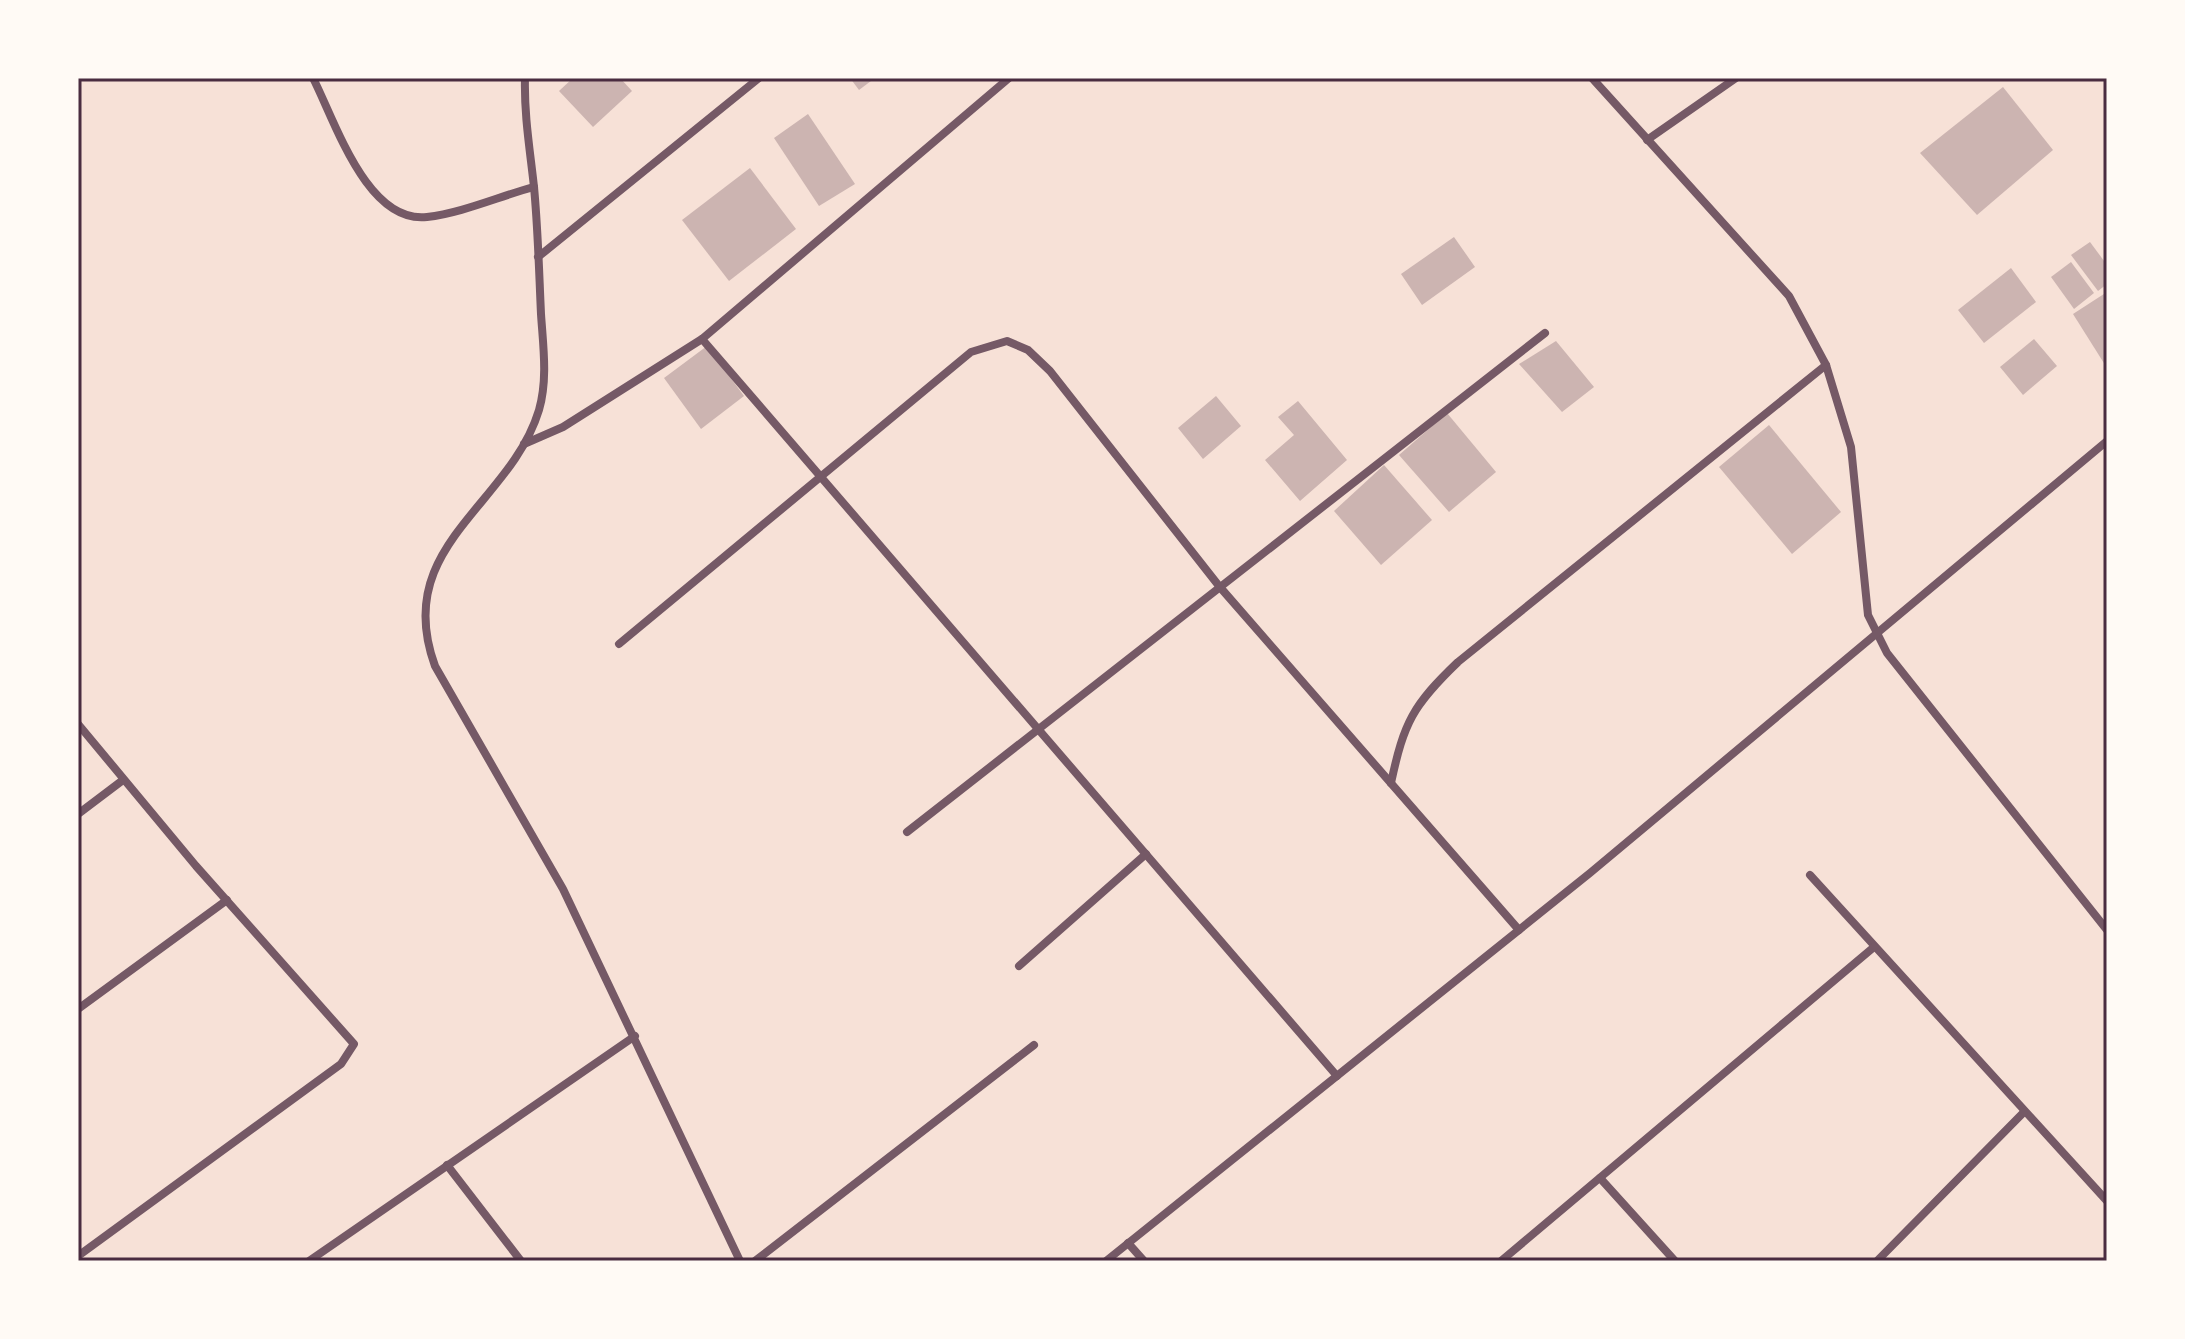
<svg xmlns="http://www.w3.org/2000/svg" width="2185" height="1339" viewBox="0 0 2185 1339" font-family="Manrope,sans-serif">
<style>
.building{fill:#ccb4b1}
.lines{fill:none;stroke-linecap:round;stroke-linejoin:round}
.minor{stroke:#755966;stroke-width:8}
.neatline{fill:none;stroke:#4a2c40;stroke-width:3}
</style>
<rect width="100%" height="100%" fill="#f7e1d7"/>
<g class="building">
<polygon points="573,78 620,78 632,91 593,127 559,91"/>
<polygon points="850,78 875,78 859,90"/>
<polygon points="2003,87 2053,150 1977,215 1920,153"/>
<polygon points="808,114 855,184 819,206 774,138"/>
<polygon points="750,168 796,229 729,281 682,220"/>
<polygon points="1454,237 1475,267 1422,305 1401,274"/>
<polygon points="2090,242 2107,265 2107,284 2098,291 2071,255"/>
<polygon points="2071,262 2094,293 2074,309 2051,277"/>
<polygon points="2011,268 2036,302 1984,343 1958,310"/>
<polygon points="2107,292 2107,368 2073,314"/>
<polygon points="2034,339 2057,366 2023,395 2000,367"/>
<polygon points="1556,341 1594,387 1562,412 1519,364"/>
<polygon points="707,346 744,396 701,429 664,378"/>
<polygon points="1216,396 1241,426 1203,459 1178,428"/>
<polygon points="1298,401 1347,460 1300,501 1265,460 1294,435 1278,417"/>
<polygon points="1447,413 1496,472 1449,512 1399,455"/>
<polygon points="1769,425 1841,512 1792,554 1719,467"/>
<polygon points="1384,465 1432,520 1381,565 1334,511"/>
</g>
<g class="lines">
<g class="minor">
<path d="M 313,78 C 335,121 367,224 427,217 C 462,213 500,196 534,187"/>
<path d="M 525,78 C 524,115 530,150 534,187 C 538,229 539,271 541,314 C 543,345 548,379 539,410 C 510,506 391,546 435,666 L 563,889 L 740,1261"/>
<polyline points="1592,78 1789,296 1826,365 1851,447 1868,615 1887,653 2107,930"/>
<polyline points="1647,140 1736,78"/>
<polyline points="538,257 759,78"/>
<polyline points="702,339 1337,1076"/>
<polyline points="524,444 563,427 702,339 1009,78"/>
<polyline points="619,644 971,352 1007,341 1028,350 1050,371 1219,586 1519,930"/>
<polyline points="78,724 196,866 354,1044 341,1064 78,1256"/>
<path d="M 1391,783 C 1404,722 1413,705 1458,662 L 1826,365"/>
<polyline points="78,814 123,780"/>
<polyline points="907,832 1545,333"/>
<polyline points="1810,875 2107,1201"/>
<polyline points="1019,966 1146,854"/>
<polyline points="78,1009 227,900"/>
<polyline points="447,1165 521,1261"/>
<polyline points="1600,1178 1675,1261"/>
<polyline points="1128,1243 1144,1261"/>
<polyline points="309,1261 635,1036"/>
<polyline points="755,1261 1034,1045"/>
<polyline points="1106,1261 1590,873 2107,441"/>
<polyline points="1501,1261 1874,947"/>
<polyline points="1877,1261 2023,1113"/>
</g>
</g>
<rect width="2185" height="1339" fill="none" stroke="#fffaf5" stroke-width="160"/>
<rect x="80" y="80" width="2025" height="1179" class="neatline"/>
</svg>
